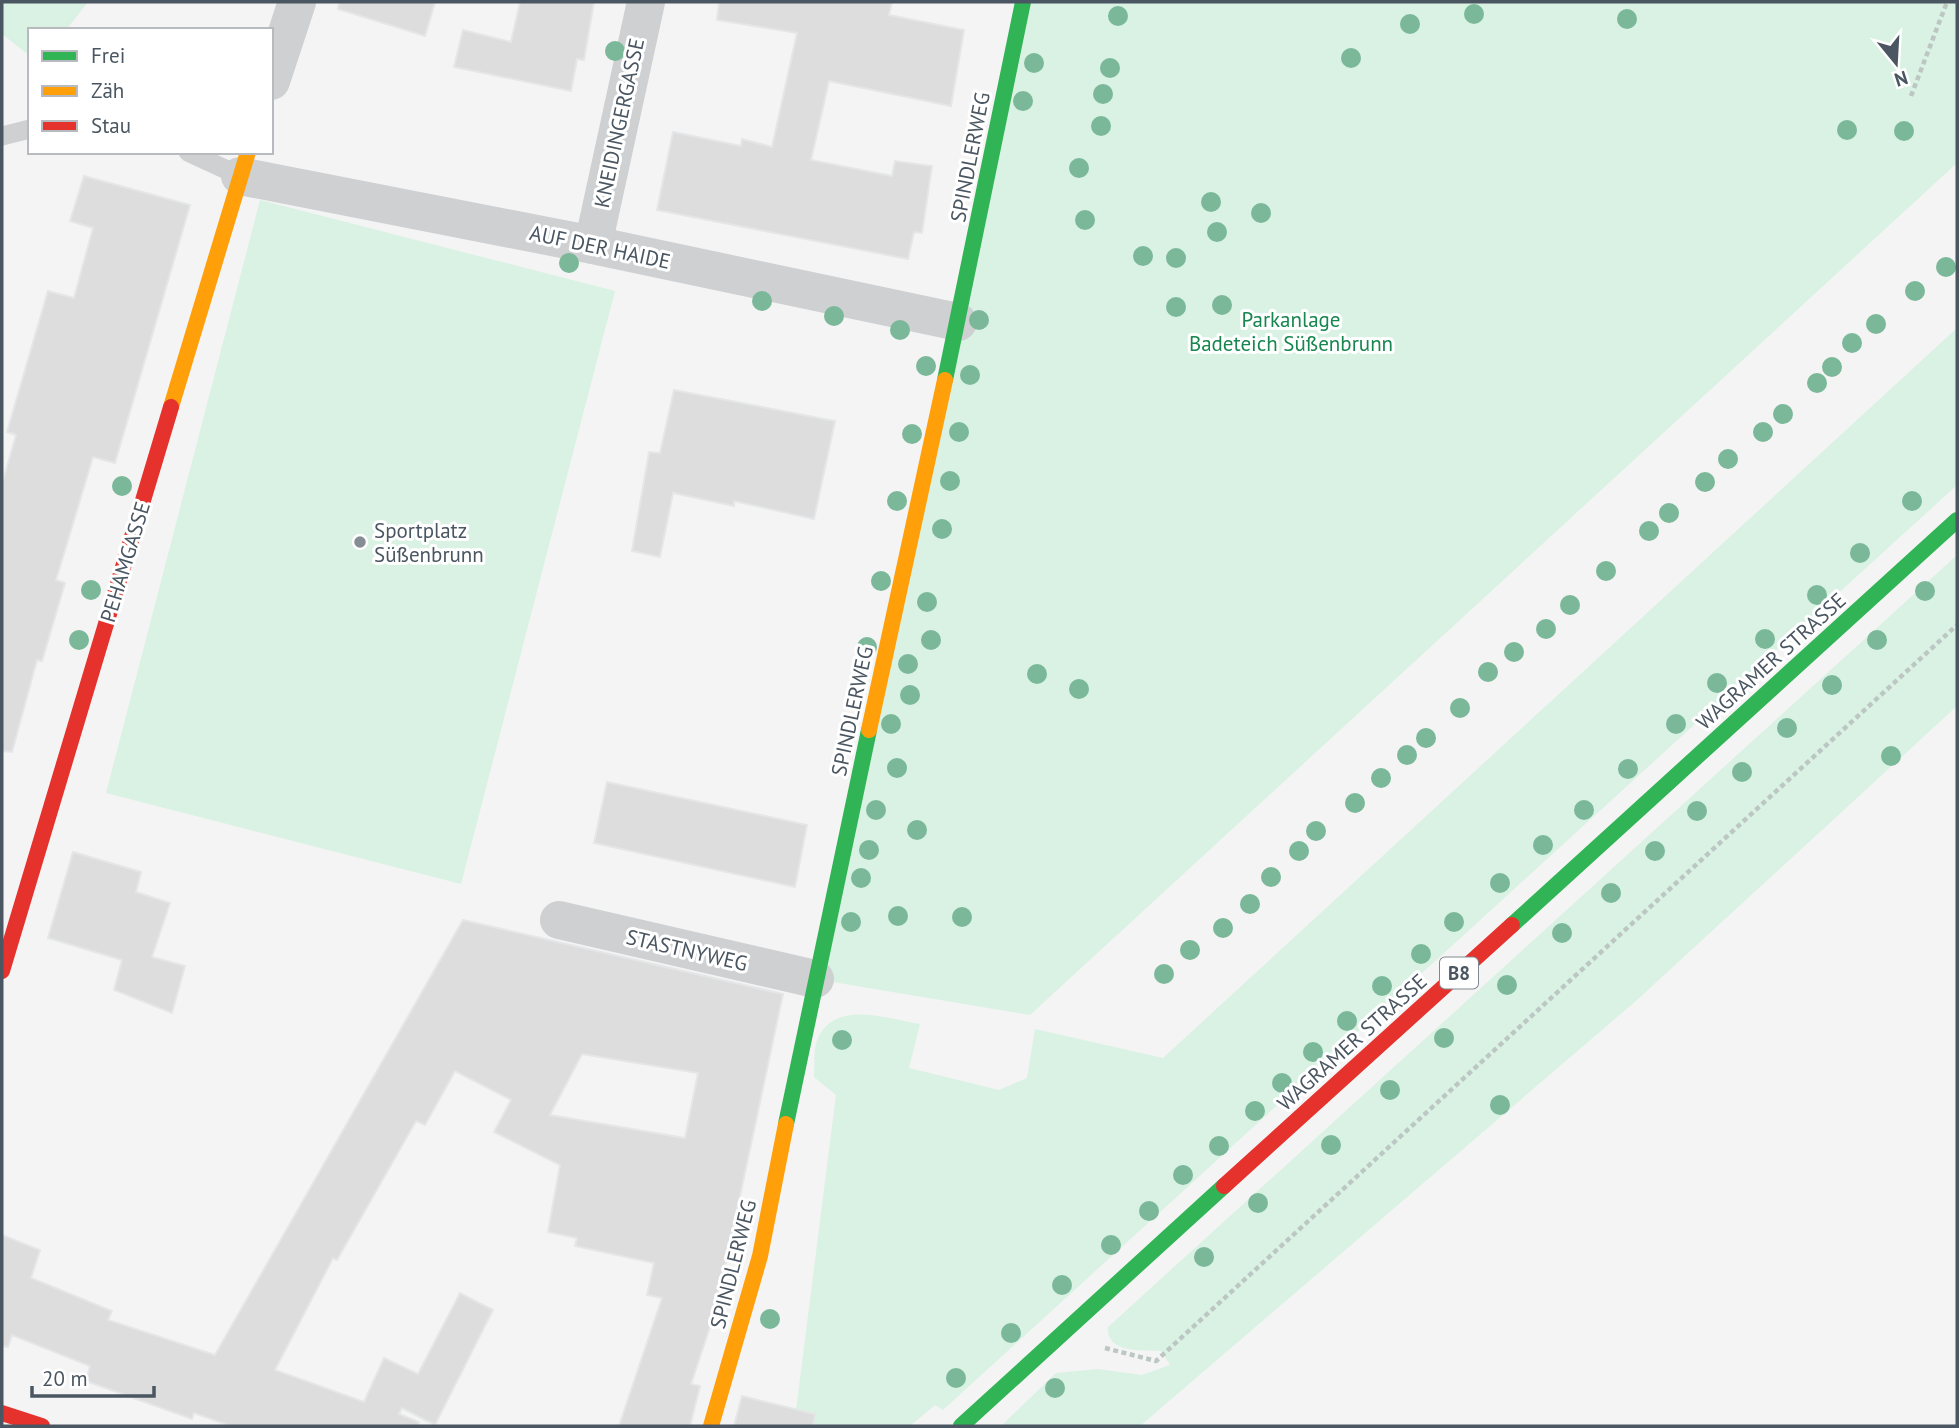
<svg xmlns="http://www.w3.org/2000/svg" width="1959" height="1428" viewBox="0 0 1959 1428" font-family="'PT Sans',sans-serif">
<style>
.green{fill:#d9f2e3}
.building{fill:#ddddde;stroke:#e5e6e7;stroke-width:2;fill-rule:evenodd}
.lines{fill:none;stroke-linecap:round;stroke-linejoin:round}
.path{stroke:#bcc7c4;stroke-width:4.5;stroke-dasharray:5 3.5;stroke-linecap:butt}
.lane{stroke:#ced0d2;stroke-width:19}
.street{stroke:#ced0d2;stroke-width:38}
.fast{stroke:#30b455;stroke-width:16}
.slow{stroke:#ff9f0a;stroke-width:16}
.jam{stroke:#e5322d;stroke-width:16}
.tree{fill:#7ab899}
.poi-dot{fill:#868d94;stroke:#fff;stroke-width:2.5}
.labels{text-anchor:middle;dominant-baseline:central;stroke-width:6;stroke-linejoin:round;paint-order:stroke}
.shield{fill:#fff;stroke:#808990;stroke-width:2}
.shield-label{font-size:19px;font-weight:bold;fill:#4a5661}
.street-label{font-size:21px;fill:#4a5661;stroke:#fff}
.park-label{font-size:21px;fill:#17864f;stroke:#fff}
.poi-label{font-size:21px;fill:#4a5661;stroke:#fff;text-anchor:start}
</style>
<rect width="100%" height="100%" fill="#f4f4f4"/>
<g class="green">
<polygon points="2,2 88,2 66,30 30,30 30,56 2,34"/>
<polygon points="1023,2 1957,2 1957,163 1030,1015 815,979"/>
<polygon points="260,200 615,291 461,884 106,793"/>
<path d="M 1957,328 L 1957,485 L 943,1410 L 935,1405 L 910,1426 L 794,1426 L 836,1095 L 814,1077 C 815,1065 813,1048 818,1038 C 836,999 888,1019 920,1024 L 909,1068 L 999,1090 L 1027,1078 L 1035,1029 L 1163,1058 Z"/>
<path d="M 1957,555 L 1957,706 L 1637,1000 L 1140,1426 L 1001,1426 L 1056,1373 L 1098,1369 L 1142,1375 L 1170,1365 L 1161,1351 C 1142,1350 1106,1354 1108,1327 Z"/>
</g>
<g class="building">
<polygon points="339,2 435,2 425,36 338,9"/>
<polygon points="520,2 594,2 584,60 577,59 571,91 454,67 463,30 511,42"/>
<polygon points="719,2 892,2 889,15 964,30 951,106 829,81 811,160 892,176 895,161 932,166 922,233 914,232 908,259 657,210 673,132 741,146 742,139 772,147 797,33 717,20"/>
<polygon points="84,176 190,205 115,463 93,457 56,580 65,583 42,661 37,660 12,752 2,751 2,484 16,435 7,432 48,291 74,298 93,228 70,221"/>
<polygon points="674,390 835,421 814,519 734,501 734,506 673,493 660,557 632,551 649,452 660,453"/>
<polygon points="607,782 807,825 795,887 594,843"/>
<polygon points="73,852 141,872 136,892 170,903 152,957 185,966 172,1013 114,990 122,960 48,938"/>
<path d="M 463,920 L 783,994 L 716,1309 L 691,1384 L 700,1386 L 690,1426 L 619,1426 L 662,1298 L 647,1295 L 654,1263 L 575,1246 L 577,1238 L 548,1232 L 560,1165 L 494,1132 L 511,1100 L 455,1071 L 425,1125 L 416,1121 L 337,1260 L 333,1258 L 275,1370 L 364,1402 L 384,1358 L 418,1374 L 460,1293 L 493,1310 L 435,1425 L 402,1408 L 399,1414 L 419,1422 L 418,1426 L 231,1426 L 194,1413 L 192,1419 L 86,1381 L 90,1366 L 12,1335 L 8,1347 L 2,1346 L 2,1235 L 40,1250 L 31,1278 L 112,1311 L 108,1320 L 215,1355 ZM 582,1054 L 698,1073 L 685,1138 L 550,1115 Z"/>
<polygon points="742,1396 815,1414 813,1426 734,1426"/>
</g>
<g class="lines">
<g class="path">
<polyline points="1911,96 1947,2"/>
<polyline points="1105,1348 1156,1361 1957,625"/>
</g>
<g class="lane">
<polyline points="2,136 30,129"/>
<polyline points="188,152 240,176"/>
</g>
<g class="street">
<polyline points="271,81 297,2"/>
<polyline points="240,176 593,245 958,322"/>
<polyline points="593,245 646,2"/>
<polyline points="559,920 815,979"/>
</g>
<g class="fast">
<polyline points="945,380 1023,2"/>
<polyline points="1512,925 1957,520"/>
<polyline points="786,1124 869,730"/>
<polyline points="961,1426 1224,1186"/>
</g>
<g class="slow">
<polyline points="171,407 248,152"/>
<polyline points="869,730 945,380"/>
<polyline points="711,1426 760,1256 786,1124"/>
</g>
<g class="jam">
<polyline points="2,971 171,407"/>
<polyline points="1224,1186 1512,925"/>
<polyline points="2,1413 42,1426"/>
</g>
</g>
<g class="tree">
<circle cx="1474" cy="14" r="10"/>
<circle cx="1118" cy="16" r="10"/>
<circle cx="1627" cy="19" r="10"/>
<circle cx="1410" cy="24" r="10"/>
<circle cx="615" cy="51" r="10"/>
<circle cx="1351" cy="58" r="10"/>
<circle cx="1034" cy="63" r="10"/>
<circle cx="1110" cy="68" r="10"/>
<circle cx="1103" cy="94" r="10"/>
<circle cx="1023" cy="101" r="10"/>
<circle cx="1101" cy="126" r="10"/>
<circle cx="1847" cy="130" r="10"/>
<circle cx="1904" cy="131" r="10"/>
<circle cx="1079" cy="168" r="10"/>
<circle cx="1211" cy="202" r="10"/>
<circle cx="1261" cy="213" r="10"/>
<circle cx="1085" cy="220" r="10"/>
<circle cx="1217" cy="232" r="10"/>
<circle cx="1143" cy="256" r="10"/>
<circle cx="1176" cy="258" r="10"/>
<circle cx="569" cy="263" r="10"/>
<circle cx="1946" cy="267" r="10"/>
<circle cx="1915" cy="291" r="10"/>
<circle cx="762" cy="301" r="10"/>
<circle cx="1222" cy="305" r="10"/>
<circle cx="1176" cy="307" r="10"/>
<circle cx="834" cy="316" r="10"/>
<circle cx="979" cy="320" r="10"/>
<circle cx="1876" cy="324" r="10"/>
<circle cx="900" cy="330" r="10"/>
<circle cx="1852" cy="343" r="10"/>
<circle cx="926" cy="366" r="10"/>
<circle cx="1832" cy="367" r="10"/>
<circle cx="970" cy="375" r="10"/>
<circle cx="1817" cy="383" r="10"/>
<circle cx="1783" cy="414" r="10"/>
<circle cx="959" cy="432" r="10"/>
<circle cx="1763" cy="432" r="10"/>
<circle cx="912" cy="434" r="10"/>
<circle cx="1728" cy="459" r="10"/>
<circle cx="950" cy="481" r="10"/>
<circle cx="1705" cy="482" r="10"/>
<circle cx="122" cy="486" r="10"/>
<circle cx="897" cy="501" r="10"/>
<circle cx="1912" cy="501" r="10"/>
<circle cx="1669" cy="513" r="10"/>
<circle cx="942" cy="529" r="10"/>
<circle cx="1649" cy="531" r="10"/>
<circle cx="1860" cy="553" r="10"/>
<circle cx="1606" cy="571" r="10"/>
<circle cx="881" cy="581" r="10"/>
<circle cx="91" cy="590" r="10"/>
<circle cx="1925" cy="591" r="10"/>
<circle cx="1817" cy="595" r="10"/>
<circle cx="927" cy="602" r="10"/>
<circle cx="1570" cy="605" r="10"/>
<circle cx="1546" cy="629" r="10"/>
<circle cx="1765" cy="639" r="10"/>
<circle cx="79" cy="640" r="10"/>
<circle cx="931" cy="640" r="10"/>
<circle cx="1877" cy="640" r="10"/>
<circle cx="867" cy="647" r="10"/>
<circle cx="1514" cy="652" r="10"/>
<circle cx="908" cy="664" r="10"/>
<circle cx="1488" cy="672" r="10"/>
<circle cx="1037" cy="674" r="10"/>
<circle cx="1717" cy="683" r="10"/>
<circle cx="1832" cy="685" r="10"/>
<circle cx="1079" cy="689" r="10"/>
<circle cx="910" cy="695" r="10"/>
<circle cx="1460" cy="708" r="10"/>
<circle cx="891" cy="724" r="10"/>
<circle cx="1676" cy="724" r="10"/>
<circle cx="1787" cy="728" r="10"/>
<circle cx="1426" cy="738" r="10"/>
<circle cx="1407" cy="755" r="10"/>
<circle cx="1891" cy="756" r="10"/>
<circle cx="897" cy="768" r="10"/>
<circle cx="1628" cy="769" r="10"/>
<circle cx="1742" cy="772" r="10"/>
<circle cx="1381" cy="778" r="10"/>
<circle cx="1355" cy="803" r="10"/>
<circle cx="876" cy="810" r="10"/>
<circle cx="1584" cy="810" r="10"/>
<circle cx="1697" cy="811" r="10"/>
<circle cx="917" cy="830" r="10"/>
<circle cx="1316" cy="831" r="10"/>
<circle cx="1543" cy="845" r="10"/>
<circle cx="869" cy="850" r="10"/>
<circle cx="1299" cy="851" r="10"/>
<circle cx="1655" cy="851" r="10"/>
<circle cx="1271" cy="877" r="10"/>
<circle cx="861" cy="878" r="10"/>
<circle cx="1500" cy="883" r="10"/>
<circle cx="1611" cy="893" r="10"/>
<circle cx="1250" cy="904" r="10"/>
<circle cx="898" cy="916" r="10"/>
<circle cx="962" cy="917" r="10"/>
<circle cx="851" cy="922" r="10"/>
<circle cx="1454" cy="922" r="10"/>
<circle cx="1223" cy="928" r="10"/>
<circle cx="1562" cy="933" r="10"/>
<circle cx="1190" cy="950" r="10"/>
<circle cx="1421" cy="954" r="10"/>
<circle cx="1164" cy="974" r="10"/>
<circle cx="1507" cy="985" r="10"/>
<circle cx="1382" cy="986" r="10"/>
<circle cx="1347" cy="1021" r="10"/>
<circle cx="1444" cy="1038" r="10"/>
<circle cx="842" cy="1040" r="10"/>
<circle cx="1313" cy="1052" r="10"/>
<circle cx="1282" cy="1083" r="10"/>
<circle cx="1390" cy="1090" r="10"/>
<circle cx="1500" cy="1105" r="10"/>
<circle cx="1255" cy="1111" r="10"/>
<circle cx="1331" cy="1145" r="10"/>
<circle cx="1219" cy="1146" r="10"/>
<circle cx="1183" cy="1175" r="10"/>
<circle cx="1258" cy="1203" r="10"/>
<circle cx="1149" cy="1211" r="10"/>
<circle cx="1111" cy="1245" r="10"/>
<circle cx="1204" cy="1257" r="10"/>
<circle cx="1062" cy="1285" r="10"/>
<circle cx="770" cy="1319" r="10"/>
<circle cx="1011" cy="1333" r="10"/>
<circle cx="956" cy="1378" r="10"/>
<circle cx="1055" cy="1388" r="10"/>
</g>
<circle class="poi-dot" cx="360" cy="542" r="7"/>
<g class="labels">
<rect class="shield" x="1440" y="957.5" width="38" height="31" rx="5"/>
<g class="shield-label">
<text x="1459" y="973">B8</text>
</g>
<g class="street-label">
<text transform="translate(619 123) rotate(-78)">KNEIDINGERGASSE</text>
<text transform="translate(970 157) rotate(-79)">SPINDLERWEG</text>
<text transform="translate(600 247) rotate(12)">AUF DER HAIDE</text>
<text transform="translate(125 562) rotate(-73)">PEHAMGASSE</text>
<text transform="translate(1771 661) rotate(-42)">WAGRAMER STRASSE</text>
<text transform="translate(852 711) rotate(-78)">SPINDLERWEG</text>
<text transform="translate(687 950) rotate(13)">STASTNYWEG</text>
<text transform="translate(1352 1042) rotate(-42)">WAGRAMER STRASSE</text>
<text transform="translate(733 1264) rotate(-76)">SPINDLERWEG</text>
</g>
<g class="park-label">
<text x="1291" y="319">Parkanlage<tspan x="1291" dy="24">Badeteich Süßenbrunn</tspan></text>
</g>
<g class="poi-label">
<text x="374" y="530">Sportplatz<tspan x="374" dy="24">Süßenbrunn</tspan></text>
</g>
</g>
<rect width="1959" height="1428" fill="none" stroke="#4a5661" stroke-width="7"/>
<rect x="28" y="28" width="245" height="126" fill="#ffffff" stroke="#b7bbc0" stroke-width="2"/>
<rect x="42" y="51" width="35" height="10" fill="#30b455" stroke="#b7bbc0" stroke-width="2"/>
<text x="91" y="63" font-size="21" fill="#4a5661">Frei</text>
<rect x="42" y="86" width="35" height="10" fill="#ff9f0a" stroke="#b7bbc0" stroke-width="2"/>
<text x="91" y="98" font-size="21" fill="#4a5661">Zäh</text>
<rect x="42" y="121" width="35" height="10" fill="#e5322d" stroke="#b7bbc0" stroke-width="2"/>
<text x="91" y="133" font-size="21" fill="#4a5661">Stau</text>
<g transform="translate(1896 63) rotate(162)" stroke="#ffffff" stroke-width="5" paint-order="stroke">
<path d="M0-5L12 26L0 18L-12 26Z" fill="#4a5661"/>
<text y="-10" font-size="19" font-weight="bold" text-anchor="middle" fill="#4a5661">N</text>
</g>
<path d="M32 1386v10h122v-10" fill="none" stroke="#4a5661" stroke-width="3.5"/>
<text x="42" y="1386" font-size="21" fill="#4a5661" stroke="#ffffff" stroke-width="5" paint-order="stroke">20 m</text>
</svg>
